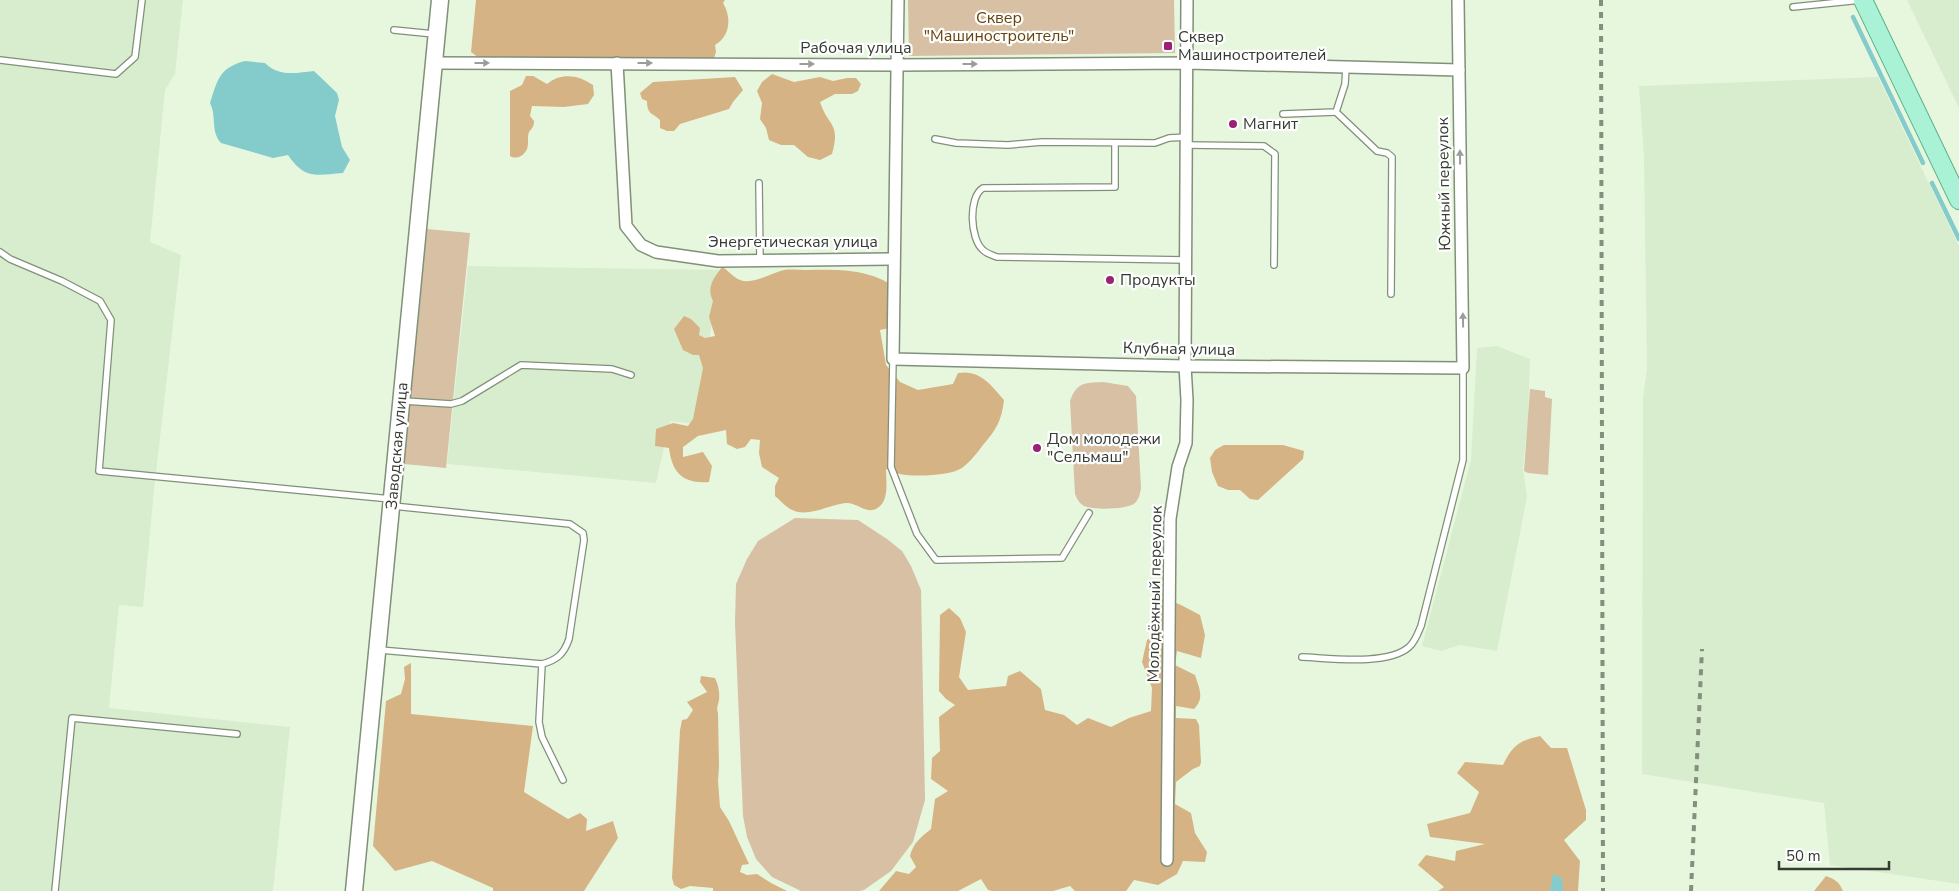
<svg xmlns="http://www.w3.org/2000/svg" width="1959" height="891" viewBox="0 0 1959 891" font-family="'Nunito Sans',sans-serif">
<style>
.built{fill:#d8edcd}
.green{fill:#d7c0a4}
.forest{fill:#d6b385}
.water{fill:#83cccb}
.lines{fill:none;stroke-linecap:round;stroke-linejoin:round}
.stream{stroke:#83cccb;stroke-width:4.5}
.lane-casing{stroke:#819079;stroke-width:8}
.street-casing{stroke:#819079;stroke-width:14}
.secondary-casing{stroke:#819079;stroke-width:19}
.primary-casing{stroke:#5bad8a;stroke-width:20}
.lane{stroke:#fff;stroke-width:5.5}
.street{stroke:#fff;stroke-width:11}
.secondary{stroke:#fff;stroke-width:16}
.primary{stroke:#a9f2d5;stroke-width:18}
.rail{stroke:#848f7f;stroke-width:4;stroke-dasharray:6 6;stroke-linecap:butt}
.oneway{fill:#9a9d98}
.poi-dot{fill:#9c2076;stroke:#fefefe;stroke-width:2}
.labels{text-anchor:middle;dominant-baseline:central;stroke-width:4.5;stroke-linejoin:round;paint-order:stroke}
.park-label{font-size:16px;fill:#66440b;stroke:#fefefe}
.poi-label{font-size:16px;fill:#353b32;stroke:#fefefe;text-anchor:start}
.street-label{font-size:16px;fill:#353b32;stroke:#fefefe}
</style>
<rect width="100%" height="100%" fill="#e7f7de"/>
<g class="built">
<polygon points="0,0 183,0 175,74 165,90 150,242 181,255 154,490 143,607 119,605 109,708 290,727 273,891 0,891"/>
<polygon points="1907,0 1959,0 1959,108"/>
<polygon points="1878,77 1959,246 1959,884 1830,865 1824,803 1642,774 1643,398 1647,369 1644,157 1639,86"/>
<polygon points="468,266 721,270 695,424 670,421 656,483 447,464"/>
<polygon points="1497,346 1530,359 1528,419 1523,468 1527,497 1497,651 1460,645 1441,651 1422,646 1471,460 1477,348"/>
</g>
<g class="green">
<polygon points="908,0 1174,0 1175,53 909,56"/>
<polygon points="427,229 470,233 446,468 404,464"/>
<path d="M 1103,382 L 1128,386 L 1136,396 L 1141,488 C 1140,494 1139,499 1135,503 C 1127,510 1093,510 1084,506 C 1079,503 1077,499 1075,494 L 1070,401 C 1077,382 1084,383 1103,382 Z"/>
<polygon points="1530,389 1545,391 1545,397 1552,399 1548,475 1528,473 1524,471"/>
<polygon points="795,518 858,520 887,539 902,551 911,566 921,590 925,800 913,842 891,871 864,890 859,891 801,891 772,877 756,859 747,837 743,816 735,623 736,584 747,559 758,541"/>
</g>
<g class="forest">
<path d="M 476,0 L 725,0 L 723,3 C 732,18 730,36 715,45 L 716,52 L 714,58 L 479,58 L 471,52 Z"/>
<path d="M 772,74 L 794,82 L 820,77 L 833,81 L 847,78 L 856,78 L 861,84 L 858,91 L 852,94 L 835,94 L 820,102 C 828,127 841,122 832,154 L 820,160 L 808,157 L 794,145 L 781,145 L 769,140 L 766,128 L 760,119 L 762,103 L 757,91 L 762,82 Z"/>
<path d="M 526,76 L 533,76 L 547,84 C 561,72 579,75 593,85 L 594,95 L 588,104 L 564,107 L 532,106 L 530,116 L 534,121 C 534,127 532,128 529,132 C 527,137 529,144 527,149 C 524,156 516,160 510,156 L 510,91 L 522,85 Z"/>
<path d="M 735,77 L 743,90 L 733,102 L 729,109 L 680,124 L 674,131 L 667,131 L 660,128 L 660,120 C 653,113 647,115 647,101 L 642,99 L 640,93 L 653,82 Z"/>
<path d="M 722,267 C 728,270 734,278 740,280 C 753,285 771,273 784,270 C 792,269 800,270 807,270 C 839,269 869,269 895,287 L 890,328 L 880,330 L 886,365 L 900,382 L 918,390 L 953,384 L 958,373 C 980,369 991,385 1004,400 C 1002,420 996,430 983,445 C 977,453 970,462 962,468 C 950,476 914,477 900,474 C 895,473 890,470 886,469 C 886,480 889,498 880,506 C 868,517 859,503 847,503 C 829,504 808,519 790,509 C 785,506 780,500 775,496 L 775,486 L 779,478 L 762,467 L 759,453 L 760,440 L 751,439 L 745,447 L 737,449 L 727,444 L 726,430 L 698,436 L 683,447 L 683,457 L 703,452 L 712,466 L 709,482 C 683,484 672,473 669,448 L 655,446 L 656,429 L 673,423 L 688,426 L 693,419 L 703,368 L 699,355 L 693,355 L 683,350 L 674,329 L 684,316 L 691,319 L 700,328 L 699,335 L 705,338 L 715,336 L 709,317 L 713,301 C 706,287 714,278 722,267 Z"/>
<polygon points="1224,445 1283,445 1304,451 1303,459 1258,500 1250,499 1240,490 1228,490 1218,486 1212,472 1210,458 1215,450"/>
<path d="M 1162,599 L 1179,604 L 1200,615 L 1205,635 L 1201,658 L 1177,651 L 1175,665 L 1195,675 C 1199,688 1205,698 1194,709 L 1176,706 L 1176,718 L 1196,719 L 1199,725 L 1201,762 L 1200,766 L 1193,769 L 1176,782 L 1175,804 L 1191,813 L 1195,833 L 1207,852 L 1205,862 L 1183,861 L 1177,874 L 1158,885 L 1134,880 L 1126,891 L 1075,891 L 1070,886 L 1053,891 L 992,891 L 988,890 L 981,879 L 958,891 L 879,891 L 896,871 L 909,874 L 916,867 L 910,856 C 913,843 921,837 931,829 L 935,799 L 948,791 L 931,779 L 932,758 L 940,751 L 939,717 L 955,705 L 946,699 L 939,691 L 940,615 L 949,608 L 960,618 L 966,632 L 959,677 L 968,690 L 1006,686 L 1008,676 L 1020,671 L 1041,689 L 1045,710 L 1064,715 L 1077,725 L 1088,718 L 1111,727 L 1129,718 L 1151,711 L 1152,688 L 1142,662 L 1147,640 L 1154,635 L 1152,627 L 1156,602 Z"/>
<polygon points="411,663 411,714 533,726 524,792 568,819 580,813 587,819 586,831 613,821 618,838 584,891 493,891 493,888 432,861 395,871 373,846 386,701 401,694 405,679 404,667"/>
<path d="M 701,676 L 715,678 C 718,684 720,692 719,700 C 718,706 716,707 718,713 L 719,766 L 718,781 L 720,807 L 729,821 L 749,864 L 742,865 L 740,872 L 747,875 L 757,874 L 771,883 L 787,891 L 713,891 L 713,888 L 690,886 L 681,889 L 674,885 L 672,878 L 680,730 L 682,720 L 687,719 L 693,710 L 687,702 L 707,692 L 700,682 Z"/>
<path d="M 1540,736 L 1551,748 L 1567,748 L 1586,810 L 1586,820 L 1564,840 L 1580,861 L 1578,891 L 1438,891 L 1444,887 L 1418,865 L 1426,855 L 1455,861 L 1456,851 L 1485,844 L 1430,837 L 1427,824 L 1470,813 L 1479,792 L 1457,773 L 1465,762 L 1503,765 C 1513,745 1519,741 1540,736 Z"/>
<path d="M 1826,876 C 1835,879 1839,882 1843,891 L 1814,891 Z"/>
</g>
<g class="water">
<path d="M 245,61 L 265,63 C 279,77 296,73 314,71 L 337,93 L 339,100 L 335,116 L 342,147 L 350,160 L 343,173 C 316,175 305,180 288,155 L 273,158 L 221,143 C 210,131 217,117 210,103 C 218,79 219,68 245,61 Z"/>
<polygon points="1553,874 1562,878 1563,891 1550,891"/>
</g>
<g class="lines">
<g class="stream">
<polyline points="1853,17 1923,163"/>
<polyline points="1932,183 1959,239"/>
</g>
<defs>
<g id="lane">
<polyline points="1793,7 1861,0"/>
<polyline points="394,30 434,34"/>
<polyline points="0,60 116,74 135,57 142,0"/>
<polyline points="1336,112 1377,151 1387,153 1392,157 1391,294"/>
<polyline points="1283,114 1336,112 1345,84 1346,67"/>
<polyline points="935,139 956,143 1008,145 1042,142 1155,143 1169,138 1187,137"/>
<path d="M 1115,144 L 1115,187 L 983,188 C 968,197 970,239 983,250 C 987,254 992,255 997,257 L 1186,260"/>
<polyline points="1187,145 1264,146 1275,154 1274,265"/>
<polyline points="759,183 760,260"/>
<polyline points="0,252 10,259 62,281 100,301 111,320 99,471 391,499"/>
<polyline points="893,359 891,467 917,534 936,560 1062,558 1089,513"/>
<polyline points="404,401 451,404 462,401 521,365 612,369 631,375"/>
<path d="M 380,650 L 542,664 C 557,660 564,654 569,639 L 584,540 L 583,533 L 570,524 L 393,506"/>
<path d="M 1302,657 C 1329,658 1388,666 1409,647 C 1415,642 1418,633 1421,626 L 1463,460 L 1463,368"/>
<polyline points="542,664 539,722 542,737 563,780"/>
<polyline points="55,891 72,718 237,734"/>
</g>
<g id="street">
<polyline points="898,0 893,359 1185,366 1463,368 1458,0"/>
<polyline points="434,63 897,65 1188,63 1459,70"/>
<polyline points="617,63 626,226 641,245 656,252 718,261 893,259"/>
<polyline points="1167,860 1170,519 1178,467 1186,443 1187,400 1185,366 1187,0"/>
</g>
<polyline id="secondary" points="354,891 440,0"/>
<polyline id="primary" points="1863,0 1959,200"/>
</defs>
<use href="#lane" class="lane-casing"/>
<use href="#street" class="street-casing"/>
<use href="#secondary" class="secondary-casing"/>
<use href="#primary" class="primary-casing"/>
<use href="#lane" class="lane"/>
<use href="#street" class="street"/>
<use href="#secondary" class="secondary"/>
<use href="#primary" class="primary"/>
<g class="rail">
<polyline points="1601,0 1603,891"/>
<polyline points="1691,891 1702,649"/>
</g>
</g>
<defs><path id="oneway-solid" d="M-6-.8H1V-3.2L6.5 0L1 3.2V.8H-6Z" transform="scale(1.25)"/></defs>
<g class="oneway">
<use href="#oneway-solid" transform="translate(482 63)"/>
<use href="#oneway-solid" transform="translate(645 63)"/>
<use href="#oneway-solid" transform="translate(807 64)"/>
<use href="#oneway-solid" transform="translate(970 64)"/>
<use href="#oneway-solid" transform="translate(1460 157) rotate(-91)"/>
<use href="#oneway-solid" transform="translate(1463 320) rotate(-91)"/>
</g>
<g class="poi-dot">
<rect x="1163" y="41" width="10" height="10" rx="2.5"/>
<circle cx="1233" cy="124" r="5"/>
<circle cx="1110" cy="280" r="5"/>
<circle cx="1037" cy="448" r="5"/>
</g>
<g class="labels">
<g class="park-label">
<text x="999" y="18">Сквер<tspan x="999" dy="18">"Машиностроитель"</tspan></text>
</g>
<g class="poi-label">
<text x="1178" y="37">Сквер<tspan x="1178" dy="18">Машиностроителей</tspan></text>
<text x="1243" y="124">Магнит</text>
<text x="1120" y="280">Продукты</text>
<text x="1047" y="439">Дом молодежи<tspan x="1047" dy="18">"Сельмаш"</tspan></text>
</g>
<g class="street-label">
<text x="856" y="48">Рабочая улица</text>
<text transform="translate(1444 184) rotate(-91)">Южный переулок</text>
<text x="793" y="242">Энергетическая улица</text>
<text transform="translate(1179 349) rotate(1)">Клубная улица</text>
<text transform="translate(397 446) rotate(-85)">Заводская улица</text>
<text transform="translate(1155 594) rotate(-89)">Молодёжный переулок</text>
</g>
</g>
<path d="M1779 861v8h110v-8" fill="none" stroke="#353b32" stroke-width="2.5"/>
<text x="1786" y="861" font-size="15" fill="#353b32" stroke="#fefefe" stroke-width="4" paint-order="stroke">50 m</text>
</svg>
